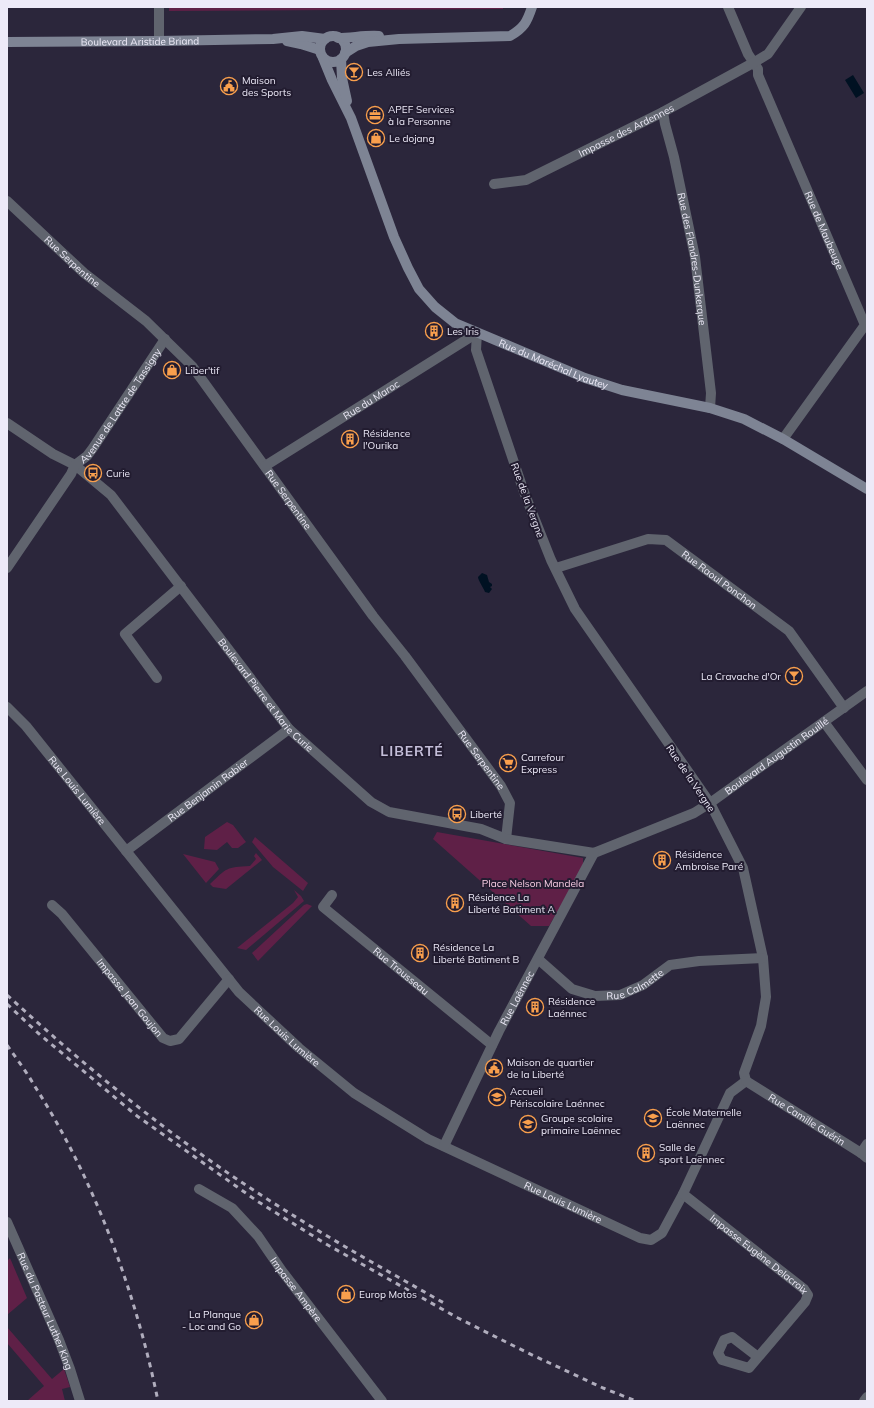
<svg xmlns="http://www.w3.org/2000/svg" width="874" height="1408" font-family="Mulish,sans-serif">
<rect width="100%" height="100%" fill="#2b263b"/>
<path fill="#5f2047" d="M169 7H503V9L169 11Z
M227 822 233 825 246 842 238 848H232L227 842 217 850 204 849 205 837Z
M437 832 583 858V867L549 926H531L433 839Z
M255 837 308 883 303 891 273 867 252 842Z
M256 853 262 860 226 889 213 887 210 884C227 868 226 867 250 866L256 859 254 856Z
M183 854 215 862 219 869 206 883Z
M294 890 301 896 304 901 246 950 237 948 293 903 298 897Z
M307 904 312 906 258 961 252 953 304 905Z
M10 1258 27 1298 7 1315V1261Z
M7 1327 52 1379 64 1369 70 1387 62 1389 65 1401H27L44 1386 7 1343Z"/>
<path fill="#012" d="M853 75 864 93 856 98 845 80Z
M482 573 487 575 489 582 492 584V586L490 587 492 589 489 593 485 592C484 589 478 580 478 577Z"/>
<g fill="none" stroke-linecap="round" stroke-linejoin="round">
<g stroke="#60646e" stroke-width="10">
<path d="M159 7V41"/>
<path id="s1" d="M728 7 748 54 758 69V75L865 325 783 439"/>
<path id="s2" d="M663 112 665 124 674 157 695 257 711 393 710 408"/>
<path id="s3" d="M494 184 526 180 663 112 753 63 768 54 801 7"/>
<path id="s4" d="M7 201 84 273 146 321 192 366 373 616 405 656 501 786 510 803 506 839"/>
<path id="s5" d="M7 423 53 454 75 465 111 495 289 729 371 802 389 812 481 829 506 839 594 853 694 813 710 803 867 691"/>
<path id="s6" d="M265 466 477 333"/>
<path id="s7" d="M7 568 71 474 75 465 87 456 93 448 165 339"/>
<path id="s8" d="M556 568 648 539 666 540 789 631 844 708"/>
<path d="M157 678 125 634 181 586"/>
<path id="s9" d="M7 707 26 726 239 992 299 1048 354 1093 428 1139 640 1238 651 1240 662 1233 683 1194 730 1093 746 1081 744 1073 761 1026 766 997 763 958 743 868 710 803 575 609 551 560 524 492 476 350 477 333"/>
<path d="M824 722 867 780"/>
<path id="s10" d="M126 851 289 729"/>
<path id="s11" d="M332 895 323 907 492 1045"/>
<path id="s12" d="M52 905 62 914 163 1038 170 1041 179 1039 229 979"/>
<path id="s13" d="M538 959 572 989 595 996 620 995 643 985 670 965 699 961 763 958"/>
<path id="s14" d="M746 1081 861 1153 867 1158"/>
<path id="s15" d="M444 1146 499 1031 594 853"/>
<path d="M861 1153 867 1144"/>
<path id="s16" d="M199 1189 232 1208 258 1236 282 1271 382 1401"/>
<path id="s17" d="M683 1194 804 1289 808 1295 805 1302 749 1368 722 1360 718 1353 724 1340 732 1337 758 1357"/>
<path id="s18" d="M7 1222 59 1340 70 1369 80 1401"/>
<path d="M864 1401 867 1397"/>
</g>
<g stroke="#7e8494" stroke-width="10">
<circle cx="333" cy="49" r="13"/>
<path d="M338 38C352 38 365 35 379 36"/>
<path d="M287 41 301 44 320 50"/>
<path id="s19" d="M7 42 159 41 273 39 302 36 325 39"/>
<path d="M345 53 356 46 368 42 399 39 510 36C524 28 527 22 532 7"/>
<path id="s20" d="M323 58 332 80 351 118 394 237 408 268 419 289 435 307 455 323 585 378 622 390 710 408 744 419 783 439 867 489"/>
<path d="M341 59 342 78 347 101"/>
</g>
<path stroke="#b0adbd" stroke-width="3" stroke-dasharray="5 5" stroke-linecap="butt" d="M7 995C87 1068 171 1137 261 1195 321 1234 382 1268 444 1303
M7 1004 38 1033 137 1116 257 1201 326 1244 458 1318 528 1353 603 1388 636 1401
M7 1045C16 1058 26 1071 34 1085 94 1178 136 1293 158 1401"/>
</g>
<defs>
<g id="bar-ring" transform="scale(0.9)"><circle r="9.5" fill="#221c30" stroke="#f99f4d" stroke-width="1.5"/><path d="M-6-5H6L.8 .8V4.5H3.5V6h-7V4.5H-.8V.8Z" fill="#f99f4d"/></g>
<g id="civic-ring" transform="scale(0.9)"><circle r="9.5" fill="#221c30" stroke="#f99f4d" stroke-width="1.5"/><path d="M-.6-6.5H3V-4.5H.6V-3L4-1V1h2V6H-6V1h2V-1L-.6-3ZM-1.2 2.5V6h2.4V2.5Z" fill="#f99f4d"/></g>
<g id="office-ring" transform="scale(0.9)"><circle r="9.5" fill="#221c30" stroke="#f99f4d" stroke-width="1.5"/><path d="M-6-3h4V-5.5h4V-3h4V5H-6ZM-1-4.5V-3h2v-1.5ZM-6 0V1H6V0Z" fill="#f99f4d"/></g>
<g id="shop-ring" transform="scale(0.9)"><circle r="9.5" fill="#221c30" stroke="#f99f4d" stroke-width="1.5"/><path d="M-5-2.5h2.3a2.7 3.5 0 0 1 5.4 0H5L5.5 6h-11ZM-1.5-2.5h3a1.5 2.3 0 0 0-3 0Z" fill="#f99f4d"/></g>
<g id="building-ring" transform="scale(0.9)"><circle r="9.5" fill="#221c30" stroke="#f99f4d" stroke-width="1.5"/><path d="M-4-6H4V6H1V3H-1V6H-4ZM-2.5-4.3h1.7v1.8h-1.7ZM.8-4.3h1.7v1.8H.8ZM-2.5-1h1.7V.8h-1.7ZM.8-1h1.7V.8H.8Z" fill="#f99f4d"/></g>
<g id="bus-ring" transform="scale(0.9)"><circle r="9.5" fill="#221c30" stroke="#f99f4d" stroke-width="1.5"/><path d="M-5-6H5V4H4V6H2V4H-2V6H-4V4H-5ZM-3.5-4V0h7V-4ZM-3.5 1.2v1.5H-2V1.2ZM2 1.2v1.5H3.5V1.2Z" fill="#f99f4d"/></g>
<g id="supermarket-ring" transform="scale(0.9)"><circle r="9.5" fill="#221c30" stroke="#f99f4d" stroke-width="1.5"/><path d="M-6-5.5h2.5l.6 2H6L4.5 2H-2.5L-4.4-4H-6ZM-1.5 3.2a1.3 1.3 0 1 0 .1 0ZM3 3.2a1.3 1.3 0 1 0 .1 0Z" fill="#f99f4d"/></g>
<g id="school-ring" transform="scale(0.9)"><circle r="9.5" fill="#221c30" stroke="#f99f4d" stroke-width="1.5"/><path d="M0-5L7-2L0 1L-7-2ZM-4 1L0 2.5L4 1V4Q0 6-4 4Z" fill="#f99f4d"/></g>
</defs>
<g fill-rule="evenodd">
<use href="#bar-ring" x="354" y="72"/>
<use href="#civic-ring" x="229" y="86"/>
<use href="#office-ring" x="375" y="115"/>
<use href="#shop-ring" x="376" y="138"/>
<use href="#building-ring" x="434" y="331"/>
<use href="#shop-ring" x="172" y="370"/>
<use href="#building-ring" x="350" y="439"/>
<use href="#bus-ring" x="93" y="473"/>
<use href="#bar-ring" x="794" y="676"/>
<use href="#supermarket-ring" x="508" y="763"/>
<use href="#bus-ring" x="457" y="814"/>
<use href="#building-ring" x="662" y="860"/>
<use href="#building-ring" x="455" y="903"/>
<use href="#building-ring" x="420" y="953"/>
<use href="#building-ring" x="535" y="1007"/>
<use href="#civic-ring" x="494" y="1068"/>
<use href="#school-ring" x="497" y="1097"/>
<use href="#school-ring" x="653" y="1118"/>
<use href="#school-ring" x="528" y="1124"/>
<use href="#building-ring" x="646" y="1153"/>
<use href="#shop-ring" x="346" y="1294"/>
<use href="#shop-ring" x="254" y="1320"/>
</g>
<g text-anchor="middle" stroke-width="4" stroke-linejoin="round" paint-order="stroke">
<g font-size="10" fill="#edeaf8" stroke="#221c30">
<text dy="4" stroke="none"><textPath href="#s19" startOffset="133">Boulevard Aristide Briand</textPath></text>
<text dy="4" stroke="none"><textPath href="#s3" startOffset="144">Impasse des Ardennes</textPath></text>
<text dy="4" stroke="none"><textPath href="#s1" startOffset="244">Rue de Maubeuge</textPath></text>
<text dy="4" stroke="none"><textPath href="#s2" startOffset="150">Rue des Flandres-Dunkerque</textPath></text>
<text dy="4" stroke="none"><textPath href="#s4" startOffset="89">Rue Serpentine</textPath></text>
<text dy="4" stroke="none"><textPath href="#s20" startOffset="407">Rue du Maréchal Lyautey</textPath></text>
<text dy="4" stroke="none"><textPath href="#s6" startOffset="125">Rue du Maroc</textPath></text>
<text dy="4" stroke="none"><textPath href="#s7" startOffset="199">Avenue de Lattre de Tassigny</textPath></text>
<text dy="4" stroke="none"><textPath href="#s4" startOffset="413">Rue Serpentine</textPath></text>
<text transform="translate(528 500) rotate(70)" y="4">Rue de la Vergne</text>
<text dy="4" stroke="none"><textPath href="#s8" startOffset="181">Rue Raoul Ponchon</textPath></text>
<text dy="4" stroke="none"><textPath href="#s5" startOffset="380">Boulevard Pierre et Marie Curie</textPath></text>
<text dy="4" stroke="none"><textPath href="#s5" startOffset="969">Boulevard Augustin Rouillé</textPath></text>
<text dy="4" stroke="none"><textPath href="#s4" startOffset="737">Rue Serpentine</textPath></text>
<text transform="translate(691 778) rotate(56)" y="4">Rue de la Vergne</text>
<text dy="4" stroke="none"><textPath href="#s9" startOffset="109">Rue Louis Lumière</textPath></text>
<text dy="4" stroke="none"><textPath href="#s10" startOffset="102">Rue Benjamin Rabier</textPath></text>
<text dy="4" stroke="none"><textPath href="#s11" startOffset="116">Rue Trousseau</textPath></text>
<text dy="4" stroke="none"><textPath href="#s13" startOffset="112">Rue Calmette</textPath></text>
<text dy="4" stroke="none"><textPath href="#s12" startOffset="121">Impasse Jean Goujon</textPath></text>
<text dy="4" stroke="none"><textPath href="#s15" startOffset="165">Rue Laënnec</textPath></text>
<text dy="4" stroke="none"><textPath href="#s9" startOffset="433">Rue Louis Lumière</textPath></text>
<text dy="4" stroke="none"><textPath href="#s14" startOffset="72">Rue Camille Guérin</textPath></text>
<text dy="4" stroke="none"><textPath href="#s9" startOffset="757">Rue Louis Lumière</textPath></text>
<text dy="4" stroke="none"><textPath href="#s17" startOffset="97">Impasse Eugène Delacroix</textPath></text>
<text dy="4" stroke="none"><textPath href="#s16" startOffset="142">Impasse Ampère</textPath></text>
<text dy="4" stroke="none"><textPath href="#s18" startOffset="97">Rue du Pasteur Luther King</textPath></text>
</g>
<g font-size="10" fill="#edeaf8" stroke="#221c30" text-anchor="start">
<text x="367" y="76">Les Alliés</text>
<text x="242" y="84">Maison<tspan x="242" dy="12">des Sports</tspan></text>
<text x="388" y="113">APEF Services<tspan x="388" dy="12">à la Personne</tspan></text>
<text x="389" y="142">Le dojang</text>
<text x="447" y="335">Les Iris</text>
<text x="185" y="374">Liber'tif</text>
<text x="363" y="437">Résidence<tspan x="363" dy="12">l'Ourika</tspan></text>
<text x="106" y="477">Curie</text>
<text x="781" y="680" text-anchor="end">La Cravache d'Or</text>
<text x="521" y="761">Carrefour<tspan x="521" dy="12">Express</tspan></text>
<text x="470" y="818">Liberté</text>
<text x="675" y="858">Résidence<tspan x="675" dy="12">Ambroise Paré</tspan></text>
<text x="468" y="901">Résidence La<tspan x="468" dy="12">Liberté Batiment A</tspan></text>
<text x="433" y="951">Résidence La<tspan x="433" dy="12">Liberté Batiment B</tspan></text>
<text x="548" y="1005">Résidence<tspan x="548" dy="12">Laénnec</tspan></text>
<text x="507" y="1066">Maison de quartier<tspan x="507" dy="12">de la Liberté</tspan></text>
<text x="510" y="1095">Accueil<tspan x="510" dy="12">Périscolaire Laénnec</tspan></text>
<text x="666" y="1116">École Maternelle<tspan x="666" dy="12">Laënnec</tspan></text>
<text x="541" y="1122">Groupe scolaire<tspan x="541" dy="12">primaire Laënnec</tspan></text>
<text x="659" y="1151">Salle de<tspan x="659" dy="12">sport Laënnec</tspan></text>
<text x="359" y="1298">Europ Motos</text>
<text x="241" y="1318" text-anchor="end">La Planque<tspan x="241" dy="12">- Loc and Go</tspan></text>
</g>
<g font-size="10" fill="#facee5" stroke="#221c30">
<text x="533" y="887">Place Nelson Mandela</text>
</g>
<g font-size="14" font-weight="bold" letter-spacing="1" fill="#c4bed9" stroke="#221c30">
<text x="412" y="756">LIBERTÉ</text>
</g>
</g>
<rect width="874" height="1408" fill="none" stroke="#edeaf8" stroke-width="16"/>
</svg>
